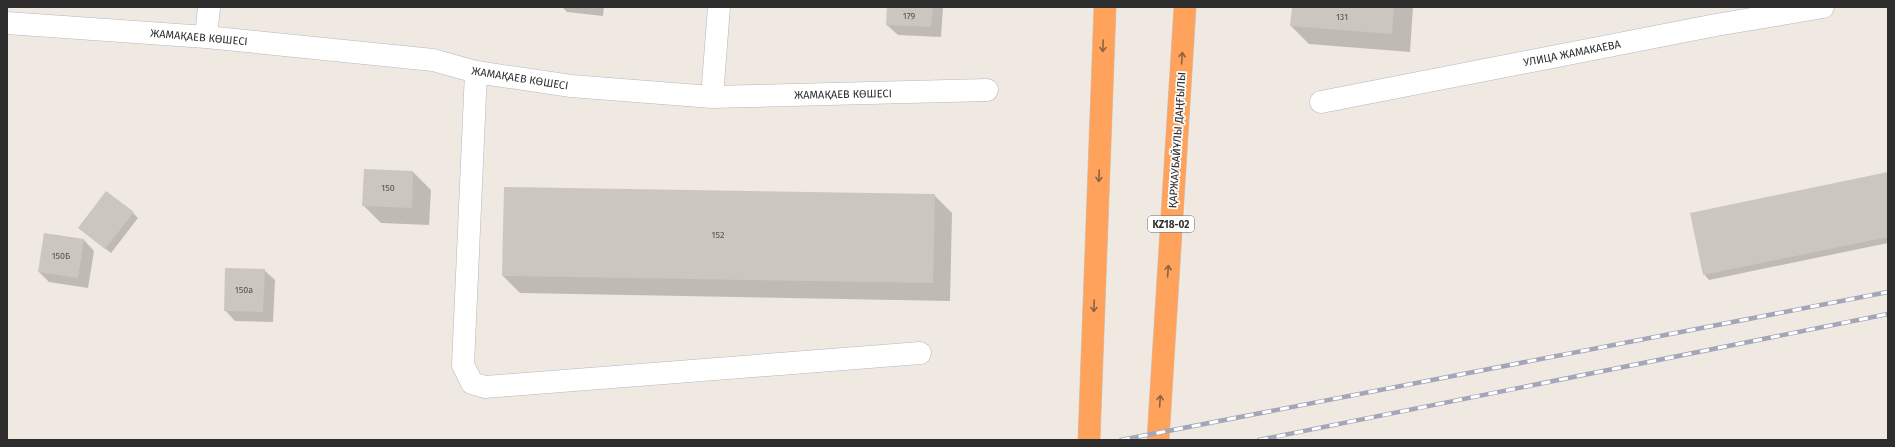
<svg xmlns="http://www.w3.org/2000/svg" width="1895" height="447" font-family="'Fira Sans',sans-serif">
<rect width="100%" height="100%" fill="#efe9e1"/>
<path fill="#0003" d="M562 7H604L603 16 567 12Z
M888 7H943L941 37 898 35 887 25Z
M1293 7H1413L1410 52 1309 44 1291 26Z
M413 172 431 190 429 225 381 223 363 205Z
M1888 174V243L1709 280 1704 274Z
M934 195 952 213 950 301 520 293 503 276Z
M133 213 138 218 111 253 79 228Z
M84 240 94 251 88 288 49 282 39 272Z
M264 270 275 280 273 322 235 321 225 310Z"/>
<path fill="#cbc7bf" d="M887 7H933L931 27 886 25Z
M1292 7H1394L1392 34 1290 26Z
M364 169 413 171 412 208 362 206Z
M1888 172V237L1703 275 1690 213Z
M504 187 935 194 933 283 502 276Z
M106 191 134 212 105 249 78 228Z
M44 233 84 239 78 278 38 272Z
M225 268 265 269 263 312 224 311Z"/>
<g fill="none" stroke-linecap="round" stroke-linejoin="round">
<g stroke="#b4b7c1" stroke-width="23">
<path id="minor" d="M7 23 206 37 433 60 476 72 571 86 712 97 987 90
M206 37 209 7
M476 72 463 365 472 383 485 387 920 353
M712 97 719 7
M1321 102 1716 25 1823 7"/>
</g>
<g stroke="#c9c9c9" stroke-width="23">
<path id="highway" d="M1089 440 1105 7
M1158 440 1185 7"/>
</g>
<use href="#minor" stroke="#fff" stroke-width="22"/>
<use href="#highway" stroke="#ffa35c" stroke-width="22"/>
<g stroke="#a3a6b8" stroke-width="4.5">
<path id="rail" d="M1121 440 1888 292
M1259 440 1888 314"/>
</g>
<use href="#rail" stroke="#fff" stroke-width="3" stroke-dasharray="9" stroke-linecap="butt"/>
</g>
<defs><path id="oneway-shaft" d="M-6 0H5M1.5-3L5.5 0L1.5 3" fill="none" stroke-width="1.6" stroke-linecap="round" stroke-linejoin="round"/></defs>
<g stroke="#8c6343">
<use href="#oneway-shaft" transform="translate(1103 46) rotate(92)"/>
<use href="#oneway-shaft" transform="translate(1182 58) rotate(-86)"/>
<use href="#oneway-shaft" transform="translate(1099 176) rotate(92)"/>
<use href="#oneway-shaft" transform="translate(1168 271) rotate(-86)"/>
<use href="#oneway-shaft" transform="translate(1094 306) rotate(92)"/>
<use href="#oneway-shaft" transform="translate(1160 401) rotate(-86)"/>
</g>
<g text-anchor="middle" stroke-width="3.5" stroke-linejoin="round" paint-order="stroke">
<g font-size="9" fill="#555452">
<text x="909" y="19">179</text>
<text x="1342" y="20">131</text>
<text x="388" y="191">150</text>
<text x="718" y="238">152</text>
<text x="61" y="259">150Б</text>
<text x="244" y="293">150а</text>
</g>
<rect fill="#fff" stroke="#6d6d6d" stroke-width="1" x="1148" y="216" width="46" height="16" rx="3"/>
<g font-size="10" font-weight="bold" fill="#2e2e2e">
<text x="1171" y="228">KZ18-02</text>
</g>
<g font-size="11" fill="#2e2e2e" stroke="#fff">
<text transform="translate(199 37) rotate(5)" y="4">ЖАМАҚАЕВ КӨШЕСІ</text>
<text transform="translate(1572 53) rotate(-11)" y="4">УЛИЦА ЖАМАКАЕВА</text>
<text transform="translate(520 78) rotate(9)" y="4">ЖАМАҚАЕВ КӨШЕСІ</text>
<text transform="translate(843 94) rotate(-1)" y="4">ЖАМАҚАЕВ КӨШЕСІ</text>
<text transform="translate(1177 140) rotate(-86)" y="4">ҚАРЖАУБАЙҰЛЫ ДАҢҒЫЛЫ</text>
</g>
</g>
<rect width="1895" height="447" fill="none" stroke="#2e2e2e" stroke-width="16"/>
</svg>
